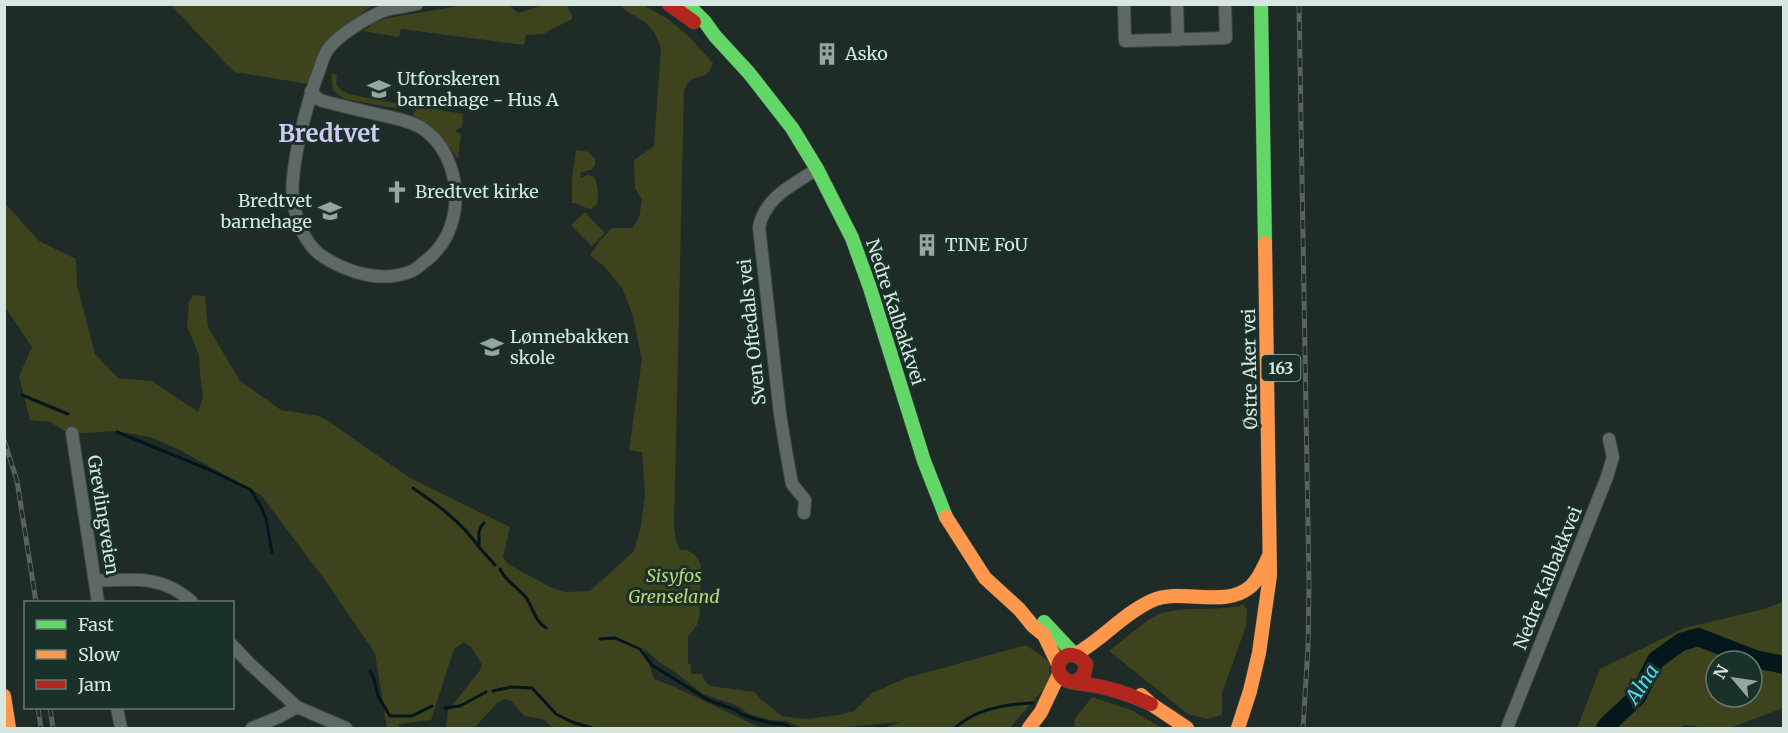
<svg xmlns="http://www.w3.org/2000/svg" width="1788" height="733" font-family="Merriweather,serif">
<rect width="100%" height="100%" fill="#1f2b27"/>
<path fill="#3c431d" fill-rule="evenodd" d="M471 4 510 5 511 7 518 13 543 5H570L568 8 572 16V19L543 34 526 35 524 45 401 29 399 37 363 31 375 22 387 18Z
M171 5H381L372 6 339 29 324 47 309 84 234 72Z
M621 5H643L668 19 688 36 713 63C707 81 700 73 690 81 687 83 686 87 684 90L674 527 676 541 680 550H687L695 555 701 565 700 613 697 625 688 637V664H691V674H702L705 681 710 686 755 692 759 698 782 716 806 719 839 715 854 711 872 693 906 678 1026 645 1050 662 1049 683 1010 728H884L902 722 833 728H803L786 721 770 720 747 713 738 706 703 694 676 673 659 662 644 648 654 679 675 687 761 728H553L543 719 524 716 511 701 505 699 498 702 474 728H446L448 711 480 670 482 664 471 647 464 642 454 649 431 720 399 724 398 728H387L375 653 325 580 261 495 178 449 150 437 114 431 70 434 50 422 30 420 19 376 32 347 5 307 4 202 39 241 76 259 77 285 95 354 118 378 152 381 198 412 203 396 200 374 199 355 187 326 189 302 193 295 205 296 208 327 240 381 281 410 319 416 328 421 410 478 510 527 503 557 508 564 550 587 566 592 590 591 634 551 641 526 645 494 642 452 629 450 642 359 632 313 622 288 605 267 590 255 599 242 612 228H632L639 218 642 200 635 188 634 160 654 146 661 47 654 32 646 23 625 10Z
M332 73 337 75 336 84 341 90 348 94 399 104V109L345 99C332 92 331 87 332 73Z
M418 106 463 114 462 127 456 130V132L461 134 458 159C445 140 432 127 412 116Z
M576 150 589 152 595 159V165L592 170 581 172 580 178 588 175 594 177C599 188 598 193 597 204L591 209C583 208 580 203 572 203V178Z
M585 212 605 233 592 246 571 225Z
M1783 602V708L1730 728H1710L1684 725 1680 728H1577L1600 669 1684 628 1764 609ZM1716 661H1752V697H1716Z
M1243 605 1247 609 1246 626 1222 693V715L1207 719 1188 714 1109 651C1120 643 1148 618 1159 614 1186 605 1216 612 1243 605Z
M1092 697 1131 710 1162 728H1075L1074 720Z"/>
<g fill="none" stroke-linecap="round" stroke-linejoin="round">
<path stroke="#03161c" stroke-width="3" d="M22 395 68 414
M117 432 210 470 251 490 261 507 266 519 272 553
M413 488C438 505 461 522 479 547
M484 523C476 531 480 537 479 547L495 565
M500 569C506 582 519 588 527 599 533 609 536 622 546 628
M600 639 615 638 640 649 652 665 708 700 736 710 741 714 755 719 770 723 784 724 792 728
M370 671 374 679 378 696 390 716H412L432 706
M493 691 511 687 532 688 556 714 572 722 592 728
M445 708 460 706 486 692
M876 728H886
M955 728C974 710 1006 704 1032 703"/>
<path stroke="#03161c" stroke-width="18" d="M1605 728 1607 725 1637 697 1656 660 1681 642 1698 637 1755 659 1784 665"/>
<g stroke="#3e4946" stroke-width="14">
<path id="street" d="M1124 4 1125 41 1226 38 1225 4
M1177 4 1178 40
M311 91 318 99 323 101C341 106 359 110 376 114 391 117 407 120 420 127 435 136 444 149 450 165 462 199 455 237 427 260 422 263 417 269 412 271 384 283 351 274 325 258 305 246 297 223 293 201 289 168 308 99 320 68 322 62 324 55 327 51 336 36 373 13 390 9 399 7 408 6 417 4
M72 433 98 602
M804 513 805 500 792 484 786 451 780 414 759 227C765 197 793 185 817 169
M95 581C132 579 163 575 192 602
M232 645 250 664 297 707 346 728
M117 708 121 728
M252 728 279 717 297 707
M1507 728 1607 477 1613 457 1609 439"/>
</g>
<g stroke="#3e4946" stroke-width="15">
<path id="fast" d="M687 4 705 22 715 36 749 73 792 128 817 169 852 238 870 288 924 461 946 517
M1261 4 1265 243
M1044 622 1074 654"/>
</g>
<g stroke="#3e4946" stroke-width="15">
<path id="slow" d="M946 517 985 578 1019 609 1033 626 1044 635 1058 664
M1076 654C1103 639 1123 614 1151 601 1182 587 1224 609 1250 587 1259 580 1264 566 1269 556
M1141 695 1151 704 1187 728
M4 696 9 728
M1029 728 1041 712 1059 674
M1238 728 1250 691 1259 653 1270 575 1265 243"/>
</g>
<g stroke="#3e4946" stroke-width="15">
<path id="jam" d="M669 4 694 22
M1076 682 1084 675 1086 664C1069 642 1049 665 1063 678 1069 683 1077 683 1085 684 1109 687 1129 694 1151 704"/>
</g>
<use href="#street" stroke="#5e6864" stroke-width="12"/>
<use href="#fast" stroke="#63d668" stroke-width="14"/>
<use href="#slow" stroke="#ff974d" stroke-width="14"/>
<use href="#jam" stroke="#b3261e" stroke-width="14"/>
<g stroke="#59625e" stroke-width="5">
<path id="rail" d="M1299 4 1309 584 1308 647 1303 728
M4 440 17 481 36 602
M38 708 41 728
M50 708 53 728"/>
</g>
<use href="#rail" stroke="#193128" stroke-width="3" stroke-dasharray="9" stroke-linecap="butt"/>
</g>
<defs>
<g id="building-bare" transform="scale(1.8)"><path d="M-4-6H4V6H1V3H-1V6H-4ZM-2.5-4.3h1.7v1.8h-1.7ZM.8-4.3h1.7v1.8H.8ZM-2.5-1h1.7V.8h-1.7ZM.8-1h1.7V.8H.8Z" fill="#97a59f" stroke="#193128" stroke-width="2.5" paint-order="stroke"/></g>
<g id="school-bare" transform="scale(1.8)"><path d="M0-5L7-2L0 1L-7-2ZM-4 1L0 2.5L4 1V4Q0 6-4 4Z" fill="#97a59f" stroke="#193128" stroke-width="2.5" paint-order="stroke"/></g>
<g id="church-bare" transform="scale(1.8)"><path d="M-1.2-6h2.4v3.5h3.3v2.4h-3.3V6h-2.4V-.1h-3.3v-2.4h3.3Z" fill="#97a59f" stroke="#193128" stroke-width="2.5" paint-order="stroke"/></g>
</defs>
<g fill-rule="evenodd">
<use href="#building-bare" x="827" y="54"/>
<use href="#school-bare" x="379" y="89"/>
<use href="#church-bare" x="397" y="192"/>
<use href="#school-bare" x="330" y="211"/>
<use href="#building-bare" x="927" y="245"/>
<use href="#school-bare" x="492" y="347"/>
</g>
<g text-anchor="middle" stroke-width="6" stroke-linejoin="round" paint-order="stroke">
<rect fill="#193128" stroke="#9fb0a9" stroke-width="1.5" x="1261.5" y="355" width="39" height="26" rx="4.5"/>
<g font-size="16" font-weight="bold" fill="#d8e6e0">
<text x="1281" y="374">163</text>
</g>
<g font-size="18" fill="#d8e6e0" stroke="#193128" text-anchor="start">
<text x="845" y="60">Asko</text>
<text x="397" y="85">Utforskeren<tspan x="397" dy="21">barnehage - Hus A</tspan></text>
<text x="415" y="198">Bredtvet kirke</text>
<text x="312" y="207" text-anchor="end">Bredtvet<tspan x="312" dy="21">barnehage</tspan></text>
<text x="945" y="251">TINE FoU</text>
<text x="510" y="343">Lønnebakken<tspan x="510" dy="21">skole</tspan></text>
</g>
<g font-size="18" fill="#d8e6e0" stroke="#193128">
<text transform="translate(895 312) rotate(72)" y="6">Nedre Kalbakkvei</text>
<text transform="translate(752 332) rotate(-96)" y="6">Sven Oftedals vei</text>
<text transform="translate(1250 369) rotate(-91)" y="6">Østre Aker vei</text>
<text transform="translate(103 515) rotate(81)" y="6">Grevlingveien</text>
<text transform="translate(1548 578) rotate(-68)" y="6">Nedre Kalbakkvei</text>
</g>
<g font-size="18" font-style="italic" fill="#c2d375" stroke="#193128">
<text x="674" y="582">Sisyfos<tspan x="674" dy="21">Grenseland</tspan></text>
</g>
<g font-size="20" font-style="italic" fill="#54d6f7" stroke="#193128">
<text transform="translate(1642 684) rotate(-56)" y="7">Alna</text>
</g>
<g font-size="24" font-weight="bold" fill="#d0c9f4" stroke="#193128">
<text x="329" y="142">Bredtvet</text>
</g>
</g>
<rect width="1788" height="733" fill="none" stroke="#d8e6e0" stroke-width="12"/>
<rect x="24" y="601" width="210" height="108" fill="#193128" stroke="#657972" stroke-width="1.5"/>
<rect x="36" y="620" width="30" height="9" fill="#63d668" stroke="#657972" stroke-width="1.5"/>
<text x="78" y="631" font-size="18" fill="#d8e6e0">Fast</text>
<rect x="36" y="650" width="30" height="9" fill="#ff974d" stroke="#657972" stroke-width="1.5"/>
<text x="78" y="661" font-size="18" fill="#d8e6e0">Slow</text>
<rect x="36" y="680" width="30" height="9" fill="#b3261e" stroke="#657972" stroke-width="1.5"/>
<text x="78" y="691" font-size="18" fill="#d8e6e0">Jam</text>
<g transform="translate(1734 679) rotate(299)"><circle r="28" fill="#193128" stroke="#657972" stroke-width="1.5"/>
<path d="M0-4.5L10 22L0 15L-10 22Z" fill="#97a59f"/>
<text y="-9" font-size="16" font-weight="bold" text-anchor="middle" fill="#d8e6e0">N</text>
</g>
</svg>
